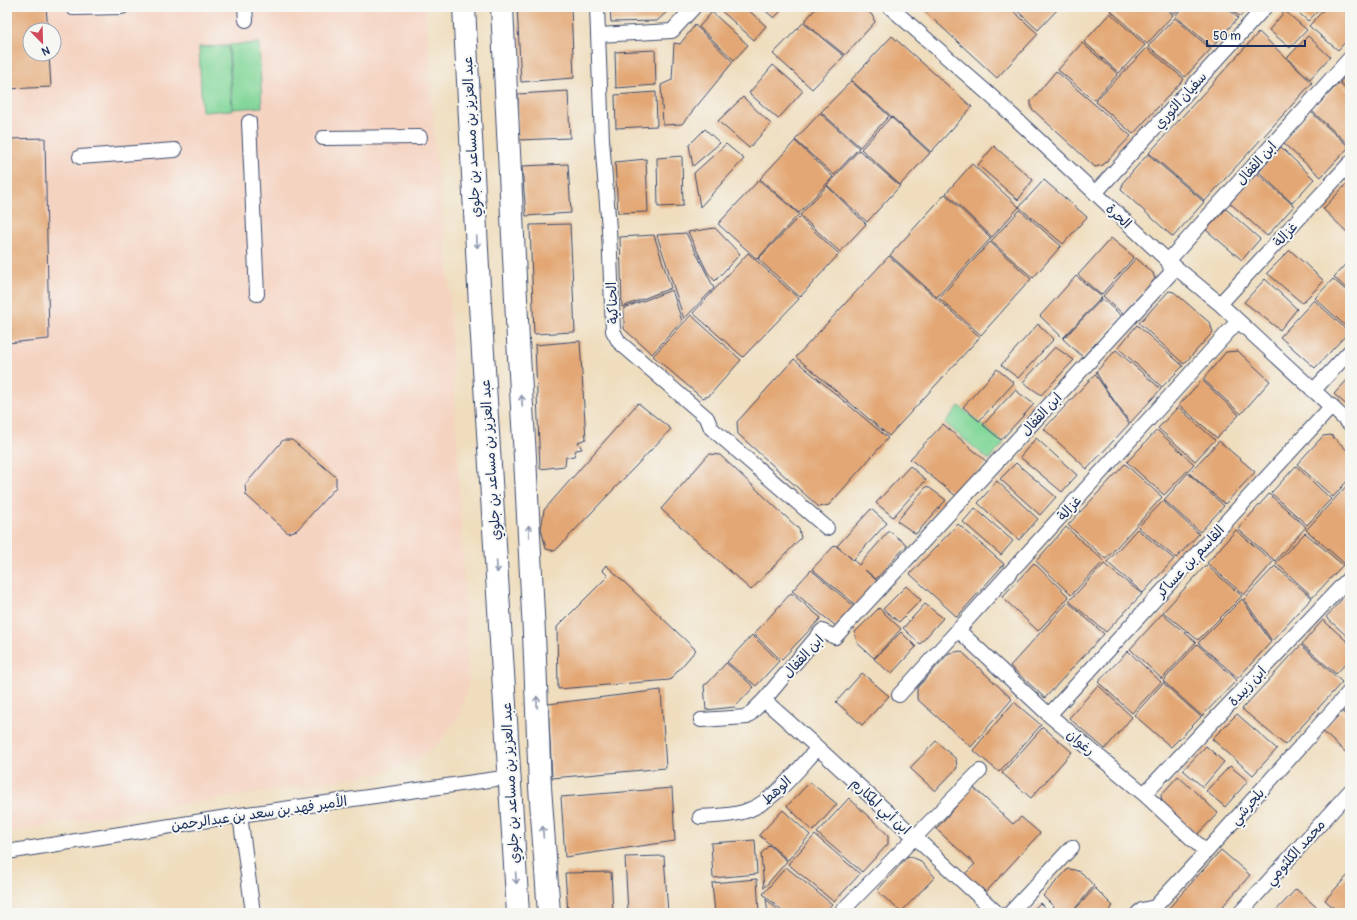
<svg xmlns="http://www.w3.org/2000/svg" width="1357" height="920" font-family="Pangolin,'Playpen Sans Arabic',sans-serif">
<rect width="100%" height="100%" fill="#f6f6f2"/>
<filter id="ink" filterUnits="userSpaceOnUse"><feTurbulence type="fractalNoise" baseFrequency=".025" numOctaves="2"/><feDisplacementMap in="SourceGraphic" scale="8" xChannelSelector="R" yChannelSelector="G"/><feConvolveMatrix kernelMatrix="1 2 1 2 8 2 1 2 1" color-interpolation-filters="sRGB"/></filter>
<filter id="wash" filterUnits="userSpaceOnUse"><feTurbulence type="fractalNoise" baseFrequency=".012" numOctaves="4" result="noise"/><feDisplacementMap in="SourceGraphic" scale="16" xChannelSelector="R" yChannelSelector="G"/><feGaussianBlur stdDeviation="0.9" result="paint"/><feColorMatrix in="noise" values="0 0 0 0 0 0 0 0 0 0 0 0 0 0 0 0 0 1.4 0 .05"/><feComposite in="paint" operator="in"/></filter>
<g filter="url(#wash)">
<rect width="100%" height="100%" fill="#efddbd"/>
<path fill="#f5d3c1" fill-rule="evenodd" d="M7 7H426L434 137 448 267 469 682 458 718 440 742 414 761 377 774 7 832ZM30 30H54V54H30Z"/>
<path fill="#83d79a" stroke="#4f837c" d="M259 43 262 107 233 109 229 45Z
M228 46 232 110 202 112 199 47Z
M959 406 1004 443 989 460 945 423Z"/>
<g id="blocks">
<path fill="#e3a774" d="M7 7H46L48 30H30V54H49L51 87 7 89Z
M517 7H571L574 78 521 82Z
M610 7H672L657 21 611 22Z
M717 7H745L766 26 754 40Z
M761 7H785L774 18Z
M817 7H863L872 15 875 22 845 55 804 22Z
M920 7H1009L1038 34 997 78Z
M1013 7H1060L1038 30Z
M1116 7H1164L1173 15 1147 44 1111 11Z
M1167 7H1180L1174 14Z
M1183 7H1226L1238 18 1212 47 1175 16Z
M1228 7H1248L1240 17Z
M1292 7H1322L1308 21Z
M1326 7H1340L1350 16V37L1338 50 1309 26Z
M1285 11 1307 30 1290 48 1269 30Z
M712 12 748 45 734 60 699 27Z
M1110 13 1145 45 1119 73 1084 42Z
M1175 18 1211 49 1185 77 1148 46Z
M803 23 844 56 812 89 773 54Z
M695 25 733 62 682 124 663 125 661 85 672 80 674 43 680 44Z
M1259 32 1312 83 1205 201 1149 153Z
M892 36 972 107 931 152 851 80Z
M1308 36 1330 57 1310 79 1287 58Z
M1082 43 1118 74 1094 100 1058 70Z
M1147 48 1184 79 1133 134 1095 101Z
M655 50 656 85 616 88 615 52Z
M773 65 803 91 778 119 749 93Z
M1056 71 1131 136 1103 165 1095 167 1031 108V101Z
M1350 71V91L1340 82Z
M851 81 889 116 860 147 821 112Z
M1339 83 1350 93V146L1312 111Z
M568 91 570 138 518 140V94Z
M656 92 657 126 616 128 615 95Z
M743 97 771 124 749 148 718 121Z
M1311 112 1349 147 1321 177 1283 143Z
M820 113 859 148 834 175 795 140Z
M891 117 930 153 900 185 861 149Z
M705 129 720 143 693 166 689 145Z
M45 138 49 339 7 343V139Z
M795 141 833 177 799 213 760 179Z
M726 144 744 159 700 207 694 173Z
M994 146 1033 180 1018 200 978 165Z
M1281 147 1314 179 1292 203 1259 172Z
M859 150 900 186 867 222 827 185Z
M1148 154 1204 202 1173 237 1121 190 1124 181Z
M682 156 683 206 658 207 657 158Z
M646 159 648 212 618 213 615 162Z
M568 164 571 213 526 216 522 166Z
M972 164 1019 207 992 237 946 193Z
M1257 173 1294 206 1267 236 1230 203Z
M759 180 799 214 757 259 718 224Z
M1044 180 1087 217 1063 244 1019 207Z
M1350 180V235L1323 209Z
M827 186 866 224 840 252 800 215Z
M945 194 991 238 937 297 890 255Z
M1226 209 1260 239 1242 260 1206 230Z
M1020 210 1061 246 1033 278 991 241Z
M799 217 839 254 800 297 758 259Z
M570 224 575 332 534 334 530 225Z
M715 228 740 254 715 281 708 273 688 232Z
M686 233 714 288 684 319 657 235Z
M654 235 671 288 622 307 620 237Z
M1111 238 1134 257 1101 295 1078 275Z
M990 242 1031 279 981 335 939 298Z
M1290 250 1324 281 1302 303 1267 273Z
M748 253 799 299 743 357 693 313Z
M889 256 980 337 889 436 796 357Z
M1136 258 1153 273 1155 279 1123 314 1103 296Z
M1350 259V292L1334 277Z
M1076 276 1102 297 1063 338 1040 316Z
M1265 279 1297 309 1280 330 1244 302Z
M1333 279 1350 294V330L1315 298Z
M672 290 682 321 652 354 624 329V308Z
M1169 291 1174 292 1210 323 1213 332 1184 364 1139 323Z
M1102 299 1122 316 1083 357 1063 339Z
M1314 300 1349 332 1315 368 1280 337Z
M691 315 741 360 709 396 702 398 653 356Z
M1038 324 1054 339 1018 378 1001 365Z
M1137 325 1183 366 1162 387 1118 348Z
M580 341 586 439 578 442 582 449 576 450 574 456 566 457 565 466 540 469 535 345Z
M1055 347 1074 360 1041 395 1023 382Z
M1116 350 1161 389 1130 423 1106 389 1096 372Z
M1238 351 1270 381 1241 414 1203 379 1226 352Z
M794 359 888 438 829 505 819 507 738 434 737 422Z
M997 369 1014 383 979 421 963 407Z
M1095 374 1129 424 1087 469 1044 429Z
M1350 377V408L1334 394Z
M1202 380 1239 415 1217 438 1179 405Z
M1015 390 1034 404 1001 440 983 425Z
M638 403 671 429 555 551 546 549 541 529 544 510Z
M1178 407 1215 440 1195 461 1158 428Z
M943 424 987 462 956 496 910 459Z
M1157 430 1194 464 1164 495 1127 462Z
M1331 435 1350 453V478L1333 497 1297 464 1323 436Z
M1036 438 1077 475 1062 492 1020 457Z
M283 440H292L336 477V487L297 530 288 533 246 495 245 485Z
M1219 441 1255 472 1225 504 1189 473Z
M709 454 720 455 799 529 801 538 751 590 661 509Z
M1016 463 1056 497 1040 515 1000 479Z
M1125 464 1162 497 1106 559 1068 525Z
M910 466 926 480 893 517 876 503Z
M1296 466 1331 499 1307 525 1271 493Z
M1188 473 1224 506 1200 532 1164 500Z
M997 481 1038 519 1019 540 978 503Z
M1350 482V557L1344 563 1306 530Z
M927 486 946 500 916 534 897 521Z
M1269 494 1306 527 1275 561 1238 529Z
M1163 501 1199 534 1176 558 1138 527Z
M975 508 1013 541 1001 555 963 522Z
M871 509 887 523 853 560 837 546Z
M958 524 1004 564 957 617 910 574Z
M1066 527 1104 561 1071 595 1036 561Z
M1137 529 1174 559 1143 593 1107 562Z
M1236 530 1273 562 1244 595 1207 563Z
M889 531 907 545 876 579 865 570 877 581 856 605 812 569 835 545 859 565Z
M1305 533 1343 565 1313 597 1276 563Z
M1034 563 1069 597 1038 631 1002 597Z
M1104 564 1142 594 1106 632 1069 601Z
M606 565 696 650 670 680 558 689 557 627 608 576 602 570Z
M1206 565 1242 596 1198 640 1163 612Z
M1275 566 1312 598 1272 641 1244 599Z
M811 570 855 607 836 626 792 591Z
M906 586 921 600 899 622 883 609Z
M1350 590V639L1326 617Z
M791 593 821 618 781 660 754 634Z
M1242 599 1271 642 1238 678 1198 643Z
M1068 602 1104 634 1045 698 1010 666Z
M925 604 943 618 920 644 903 628Z
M879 608 901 629 874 658 857 643 855 632Z
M1162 614 1196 642 1162 679 1130 649Z
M1323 620 1350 644V659L1336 674 1302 644Z
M901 632 916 647 891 674 874 659Z
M752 635 779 661 756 686 727 662Z
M1197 644 1237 680 1202 716 1163 681Z
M1301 645 1342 682 1285 745 1242 709Z
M961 651 1012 699 971 747 917 699V688L949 653Z
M1128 651 1161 682 1132 713 1098 682Z
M726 663 754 687 735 707 706 710 704 685 708 683Z
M862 673 889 696 862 725 836 702Z
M1163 683 1201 717 1171 747 1134 715Z
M1098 685 1132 717 1105 749 1069 718Z
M661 690 666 768 552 778 548 704Z
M1350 701V717L1342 710Z
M1014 702 1041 725 999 772 973 750Z
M1341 711 1350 718V756L1322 731Z
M1237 714 1277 749 1253 775 1212 739Z
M1043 727 1072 752 1031 798 1002 773Z
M936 741 956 759 957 768 935 791 910 768Z
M1206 746 1224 762 1203 787 1183 770Z
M1230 766 1248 781 1225 807 1206 791Z
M1178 776 1218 813 1197 835 1162 804 1161 795Z
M810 782 837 804 813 831 787 806Z
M973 787 1013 824 1021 817 1040 833 986 892 965 874 975 864 936 829Z
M672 788 675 841 565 857 561 797Z
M849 798 888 835V844L862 872 817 833Z
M783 810 810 835 788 860 759 835Z
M815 835 860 874 834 902 788 864Z
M755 840 757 874 713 878 711 843Z
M769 845 787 861 764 888 761 854Z
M1221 850 1250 875 1217 913H1171L1167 910Z
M664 856 668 913H628L625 857Z
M908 856 919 860 935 877 901 912 877 891Z
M786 867 832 904 824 913H784L763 894Z
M1068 869 1075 870 1082 873 1094 886 1071 913H1060L1043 896Z
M611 872 613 913H568L565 873Z
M1350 873V913H1339L1325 900Z
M757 879 759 913H715L712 883Z
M1095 888 1113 906 1106 913H1072Z
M1296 889 1323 913H1274Z
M766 899 781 913H768Z
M1040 903 1051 913H1030Z"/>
</g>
</g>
<g filter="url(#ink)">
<use href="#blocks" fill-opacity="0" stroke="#3b496c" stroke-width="1"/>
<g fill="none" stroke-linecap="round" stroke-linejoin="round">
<g stroke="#3b496c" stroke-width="16">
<path id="street" d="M245 7 246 20
M597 7 602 140 609 229 613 331 619 342 707 418 711 428 827 528
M890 7 1000 104 1168 261 1220 304 1350 424
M73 8 122 7
M598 35 672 31 694 7
M249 122 257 294
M323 138 420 137
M80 157 175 150
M1095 193 1265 7
M1220 304 1350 163
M1313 391 1350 351
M958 630 1049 715 1144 794 1206 852
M899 695 1238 321
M764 700 818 748 997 913
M1049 715 1332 406
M701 720 747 717 764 700 822 631 835 637 1172 272 1168 261 1350 58
M1144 794 1350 577
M240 815 253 913
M700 817C715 816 732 816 746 811 775 801 798 769 818 748
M7 852 240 815 510 777
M840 913 980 771
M1010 913 1072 847
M1138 913 1142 910 1155 907 1206 852 1350 691
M1240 913 1350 791"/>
</g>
<g stroke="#3b496c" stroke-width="24">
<path id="primary" d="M464 7 480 305 518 913
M502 7 518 340 525 457 534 633 540 787 549 913"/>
</g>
<use href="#street" stroke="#fff" stroke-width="14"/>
<use href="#primary" stroke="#fff" stroke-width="22"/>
</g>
<defs><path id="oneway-shaft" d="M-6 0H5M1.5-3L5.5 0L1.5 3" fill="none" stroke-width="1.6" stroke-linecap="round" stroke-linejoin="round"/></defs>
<g stroke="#8d97ae">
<use href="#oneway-shaft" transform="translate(477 242) rotate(87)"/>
<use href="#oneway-shaft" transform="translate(522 401) rotate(-94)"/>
<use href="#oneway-shaft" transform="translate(529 531) rotate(-93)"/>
<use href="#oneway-shaft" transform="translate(497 567) rotate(86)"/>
<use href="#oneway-shaft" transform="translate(537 702) rotate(-92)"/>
<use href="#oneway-shaft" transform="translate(543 832) rotate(-94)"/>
<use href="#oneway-shaft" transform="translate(516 878) rotate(86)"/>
</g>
</g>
<g text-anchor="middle" stroke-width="4" stroke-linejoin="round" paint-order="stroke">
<g font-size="14" fill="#1b2f5e" stroke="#f6f6f2">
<text transform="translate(1180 100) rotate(-48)" y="5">سفيان الثوري</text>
<text transform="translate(471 137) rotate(-93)" y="5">عبد العزيز بن مساعد بن جلوي</text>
<text transform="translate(1256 163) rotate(-48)" y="5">ابن القفال</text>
<text transform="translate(1119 216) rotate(43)" y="5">الحرة</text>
<text transform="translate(1285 234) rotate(-47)" y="5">غزالة</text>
<text transform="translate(612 303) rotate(-93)" y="5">الحناكية</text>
<text transform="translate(1041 414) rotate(-47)" y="5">ابن القفال</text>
<text transform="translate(490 460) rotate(-94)" y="5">عبد العزيز بن مساعد بن جلوي</text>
<text transform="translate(1069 508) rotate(-48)" y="5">غزالة</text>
<text transform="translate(1190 561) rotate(-47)" y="5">القاسم بن عساكر</text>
<text transform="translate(803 656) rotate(-47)" y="5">ابن القفال</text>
<text transform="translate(1247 686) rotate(-47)" y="5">ابن زبيدة</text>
<text transform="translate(1081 742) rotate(40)" y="5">رغوان</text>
<text transform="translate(510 783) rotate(-93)" y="5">عبد العزيز بن مساعد بن جلوي</text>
<text transform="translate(776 790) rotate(-42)" y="5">الوهط</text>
<text transform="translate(881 806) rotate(43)" y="5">ابن أبي المكارم</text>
<text transform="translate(1247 806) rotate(-48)" y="5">بلجرشي</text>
<text transform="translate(259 813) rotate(-8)" y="5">الأمير فهد بن سعد بن عبدالرحمن</text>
<text transform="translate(1295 852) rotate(-48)" y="5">محمد الكلثومي</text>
</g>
</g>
<rect width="1357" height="920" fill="none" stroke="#f6f6f2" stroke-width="24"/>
<g transform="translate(42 42) rotate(157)"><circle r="19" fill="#f6f6f2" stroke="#9ea6b7"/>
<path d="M0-3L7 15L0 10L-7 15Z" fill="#d1495b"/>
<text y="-6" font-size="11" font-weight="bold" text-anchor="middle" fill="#1b2f5e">N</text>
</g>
<path d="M1207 40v6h98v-6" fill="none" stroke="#1b2f5e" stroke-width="2"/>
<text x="1213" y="40" font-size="12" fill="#1b2f5e" stroke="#f6f6f2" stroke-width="3" paint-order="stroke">50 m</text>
</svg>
